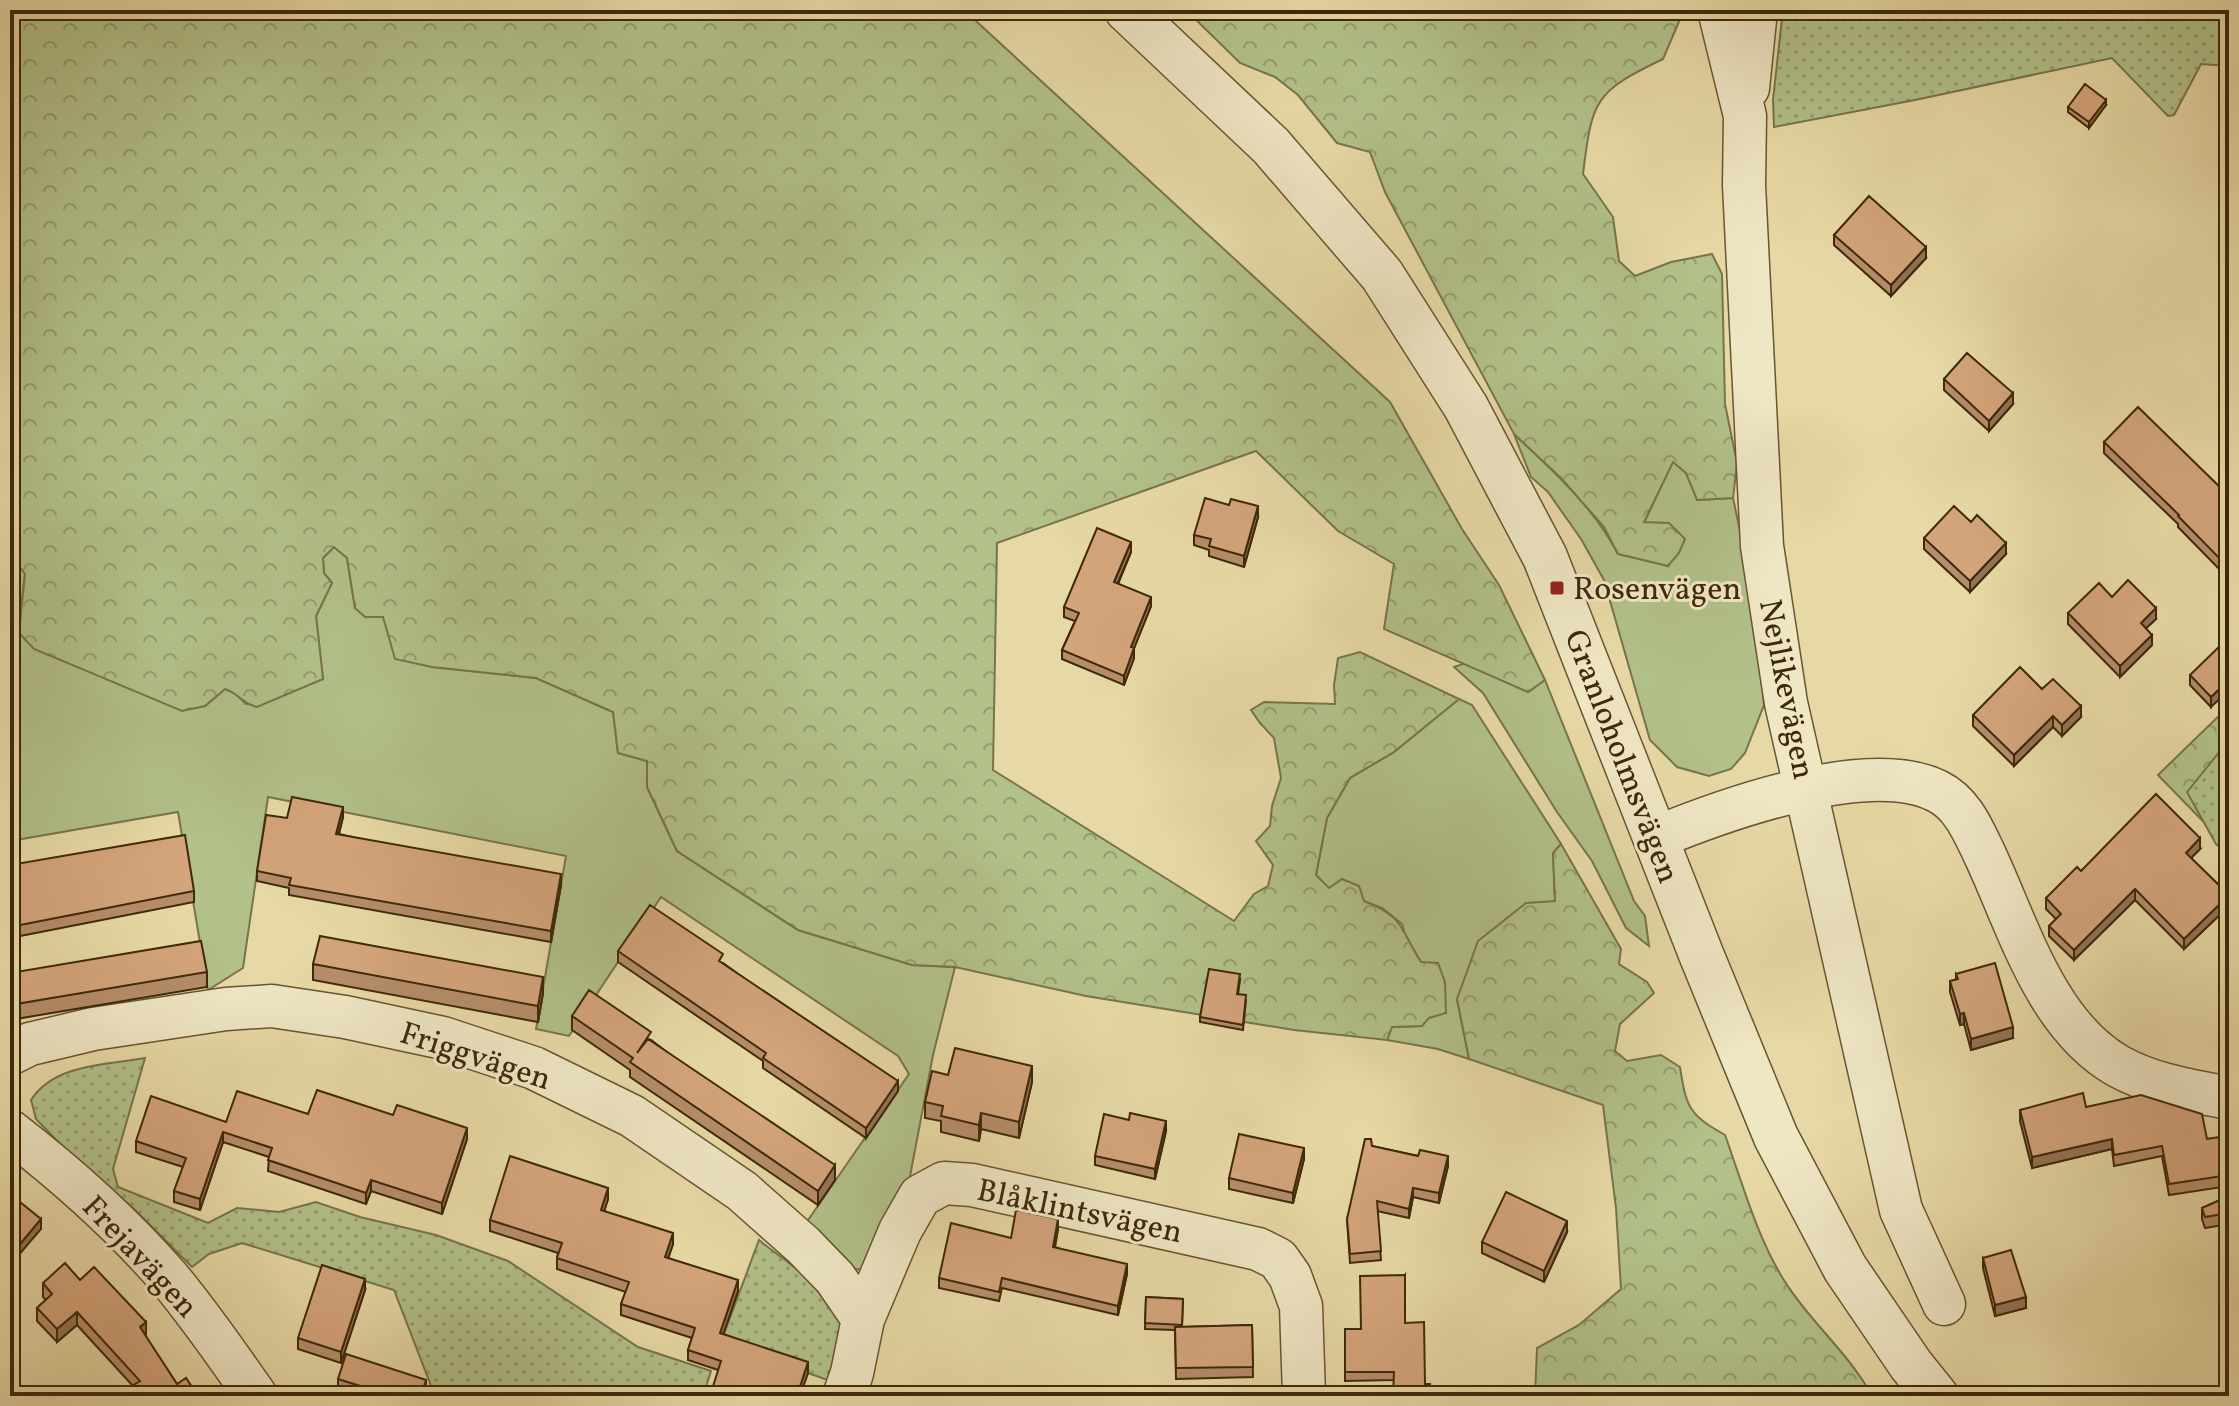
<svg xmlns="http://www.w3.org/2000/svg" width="2239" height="1406" font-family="Vollkorn,serif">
<defs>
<pattern id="forest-crowns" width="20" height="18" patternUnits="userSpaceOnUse" patternTransform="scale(2)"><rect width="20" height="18" fill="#b2c089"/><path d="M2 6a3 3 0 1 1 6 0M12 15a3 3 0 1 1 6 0" fill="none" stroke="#929c6e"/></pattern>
<pattern id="park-dots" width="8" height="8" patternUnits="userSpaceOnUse" patternTransform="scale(2)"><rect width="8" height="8" fill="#b2c089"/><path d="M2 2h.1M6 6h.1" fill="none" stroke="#929c6e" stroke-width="1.8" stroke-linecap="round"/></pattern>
</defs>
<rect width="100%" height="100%" fill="#e7d9a5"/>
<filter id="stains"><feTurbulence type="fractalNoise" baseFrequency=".0025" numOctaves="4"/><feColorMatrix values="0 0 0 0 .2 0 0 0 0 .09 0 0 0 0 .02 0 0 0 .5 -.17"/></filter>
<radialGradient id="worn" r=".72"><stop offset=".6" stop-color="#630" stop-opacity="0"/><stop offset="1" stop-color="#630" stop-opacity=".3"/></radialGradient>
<path fill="#b2c089" stroke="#78744a" stroke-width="2" d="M1514 434C1553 471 1593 506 1618 554L1668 566 1644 523 1673 461 1686 473 1698 500 1733 498 1755 602 1764 705 1745 753 1731 769 1709 776 1677 767 1650 740 1604 580 1581 539 1548 492 1531 477Z
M334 547 347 558 355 608 383 617 432 667 536 678 613 712 618 753 647 761V787L677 851 798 930 912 965 955 967 933 1055 908 1187 862 1270 850 1268 804 1226 909 1074 898 1056 661 897 569 1036 536 1029 566 856 268 797 243 968 208 990 178 812 10 841V554L25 574 20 616 205 706 225 689 235 693 246 704 323 679 316 616 332 583 324 573 323 558Z
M1466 663 1528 692 1545 680 1634 901 1645 916 1649 946 1626 928 1592 861 1557 812 1483 693 1454 667Z
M1459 699 1472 705 1561 844 1553 853 1555 901 1457 999 1469 1059 1438 1049 1387 1040 1392 1027 1422 1026 1421 962 1406 938 1402 924 1382 908 1329 889 1316 875 1327 818 1350 778 1394 752Z"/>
<path fill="url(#forest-crowns)" stroke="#78744a" stroke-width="2" d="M10 10H964L1390 402 1462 529 1499 585 1545 680 1528 692 1384 629 1394 564 1338 531 1256 451 997 543 993 770 1234 921 1254 894 1268 886 1273 865 1256 841 1270 826 1272 806 1281 778 1274 738 1260 723 1251 710 1264 702 1335 704 1334 685 1338 658 1360 652 1459 699 1394 752 1350 778 1327 818 1316 875 1329 888 1342 879 1359 886 1364 901C1404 916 1400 929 1421 962L1438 963 1445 982 1446 1013 1429 1018 1422 1026 1392 1027 1387 1040 1294 1030 1086 996 955 967 912 965 798 930 677 851 647 787V761L618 753 613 712 536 678 432 667 395 659 383 617H365L355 608 347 558 334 547 323 558 324 573 332 583 316 616 323 679 257 707C243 704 238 693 225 689L205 706 182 711 34 649 19 633 25 574 10 554Z
M1186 10H1684L1663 59C1594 92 1592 100 1583 174L1613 217 1619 261 1635 276 1671 262 1712 254 1722 274 1725 404 1737 463 1733 498 1697 500 1686 473 1673 462 1644 522 1669 523 1685 539 1679 553 1668 566 1618 554 1604 527 1561 478 1514 434 1385 192 1370 152 1337 143 1298 95 1275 77 1240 63Z
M2229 706V848L2158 775Z
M1561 844 1621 949 1619 964 1647 982 1654 993 1620 1024 1615 1051 1627 1061 1661 1055 1680 1067C1686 1107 1689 1115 1725 1135 1742 1182 1756 1234 1782 1277 1807 1319 1847 1351 1871 1394L1858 1396H1535L1537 1348 1579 1325 1621 1289 1616 1208 1603 1105 1469 1059 1457 999 1478 941 1526 903 1555 901 1553 853Z"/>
<path fill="url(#park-dots)" stroke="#78744a" stroke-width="2" d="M1783 10H2229V66L2201 64 2174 115 2168 116 2112 58 1915 100 1774 127 1773 100Z
M2229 740V854L2216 844 2187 792Z
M145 1058 113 1169 118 1187 208 1223 237 1208 279 1212 316 1202 360 1217 436 1235 508 1261 638 1347 711 1371 703 1396H435L394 1290 242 1243 209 1254 192 1267 135 1210 64 1148 36 1119 31 1100C54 1064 106 1065 145 1058Z
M759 1240C788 1264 844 1295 842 1338 841 1353 836 1368 833 1382L721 1342Z"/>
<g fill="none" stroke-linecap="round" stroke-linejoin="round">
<g stroke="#685531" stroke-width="45">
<path id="minor" d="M1719 10 1745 116 1744 185 1762 546 1786 703 1901 1210 1944 1304
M1748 88 1756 10
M1655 838C1723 810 1868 757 1937 791 1962 803 1973 830 1984 853 2018 925 2045 1024 2118 1066 2152 1085 2192 1091 2229 1098
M10 1054 30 1044 93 1029 226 1009 272 1006 345 1017 443 1038 534 1068 632 1116 742 1191 803 1245 835 1278 863 1319
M10 1131C67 1175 121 1223 168 1277 200 1315 228 1356 256 1396
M844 1396 852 1373 863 1319 900 1231 920 1196 944 1183 972 1185 1258 1249 1278 1259 1290 1276 1301 1306 1304 1396"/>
</g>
<g stroke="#685531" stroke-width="47">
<path id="tertiary" d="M1127 10 1271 146 1382 275 1466 407 1545 557 1701 954 1776 1137 1845 1268 1911 1365 1936 1396"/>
</g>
<use href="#minor" stroke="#efe6c4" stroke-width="42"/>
<use href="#tertiary" stroke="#efe6c4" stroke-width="44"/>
</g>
<path fill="#b68d6a" stroke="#3e290a" stroke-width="2" d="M2106 105 2089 128 2068 112V107Z
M1834 235 1926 258 1891 296 1834 245Z
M1944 379 2013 404 1989 431 1944 390Z
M2104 442 2229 496V566L2222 572 2178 527V524L2104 453Z
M1258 517 1244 567 1209 556V550L1194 545V535Z
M1924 538 2006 554 1970 592 1924 549Z
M1131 552 1118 584 1151 606 1134 648V658L1124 685 1062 659V650L1075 621 1064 617V607Z
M2112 597 2156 619 2146 628 2152 645 2120 677 2068 624V613Z
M2229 650 2211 707 2190 685V675Z
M2042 689 2081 717 2062 736 2053 727 2014 766 1973 726V715Z
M343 817 339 834 561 885 551 942 289 895V888L257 881V871L287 818Z
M2200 849 2191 858 2229 895V906L2184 949 2135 900 2074 960 2049 936V926L2056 919 2046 909V898L2081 871Z
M10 865 194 891V902L10 938Z
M618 951 723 963 898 1091 866 1138 763 1068V1061L618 962Z
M313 964 543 993 538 1022 313 980Z
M207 972V987L10 1020V973Z
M1956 974 2013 1038 1971 1050 1964 1024 1960 1025 1950 992V981L1956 980Z
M1240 980 1238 994 1246 1000 1243 1030 1200 1022V1017Z
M572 1016 651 1040 835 1180 818 1205 630 1077V1070L572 1030Z
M948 1075 1032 1082 1019 1138 981 1129 979 1141 941 1132V1121L925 1118V1102Z
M2086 1107 2207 1139 2229 1136V1186L2169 1195 2162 1156 2114 1166 2112 1149 2032 1168 2020 1121V1110Z
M308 1114 467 1139 442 1214 371 1191 366 1204 268 1171 269 1157 223 1142 200 1210 174 1202V1191L183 1167 136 1152V1141L226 1122Z
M1166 1131 1155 1179 1095 1165V1156Z
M1372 1146 1418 1156 1448 1166 1439 1203 1413 1197 1409 1218 1377 1211 1381 1260 1350 1263 1347 1219Z
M1304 1159 1293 1203 1229 1189V1178Z
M2229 1196V1224L2205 1228 2202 1219V1208Z
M608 1199 604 1211 673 1244 668 1258 738 1291 723 1334 808 1373 718 1370 688 1360V1350L692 1338 621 1315V1304L626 1292 557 1269V1258L558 1253 490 1231V1220Z
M1058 1229 1055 1247 1127 1274 1118 1315 1002 1288 999 1301 939 1288V1278Z
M1567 1232 1544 1282 1482 1253V1242Z
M1983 1258 2026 1308 1995 1316 1983 1268Z
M1405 1275 1394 1380 1345 1381V1329H1361Z
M80 1280 145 1336 177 1384 198 1396 133 1386 77 1325 57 1342 37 1321V1308L46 1300 43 1297V1283Z
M365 1290 341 1363 298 1349V1338Z
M1146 1297 1183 1299 1182 1327 1252 1325 1253 1377 1176 1379 1175 1330 1145 1329Z
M338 1379 426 1390 424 1396H358L338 1390Z"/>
<path fill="#947356" stroke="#3e290a" stroke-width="2" d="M2106 100V105L2089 128V122Z
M1926 247V258L1891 296V285Z
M2013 393V404L1989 431V421Z
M1258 506V517L1244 567V556Z
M1131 542V552L1114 592V582Z
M2006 543V554L1970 592V581Z
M2229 555V566L2222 572V561Z
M1151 597V606L1131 656V647Z
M2156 608V619L2141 633V623Z
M2152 635V645L2120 677V666Z
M1134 648V658L1124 685V676Z
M2229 680V690L2211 707V697Z
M2081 706V717L2062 736V725Z
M2053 716V727L2014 766V755Z
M343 807V817L336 844V834Z
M2200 838V849L2186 863V853Z
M561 874V885L551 942V931Z
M2135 889V900L2074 960V950Z
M2229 895V906L2184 949V939Z
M543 977V993L538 1022V1006Z
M1964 1013V1024L1960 1025V1014Z
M2013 1027V1038L1971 1050V1039Z
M1032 1066V1082L1019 1138V1122Z
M898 1081V1091L866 1138V1128Z
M981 1113V1129L979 1141V1125Z
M1166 1121V1131L1155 1179V1169Z
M467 1128V1139L442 1214V1203Z
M223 1132V1142L200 1210V1199Z
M2112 1139V1149L2032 1168V1157Z
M1304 1148V1159L1293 1203V1193Z
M1448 1156V1166L1439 1203V1193Z
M835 1165V1180L818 1205V1191Z
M371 1180V1191L366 1204V1193Z
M608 1188V1199L601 1221V1210Z
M1413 1188V1197L1409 1218V1209Z
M41 1219V1229L11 1264V1255Z
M1058 1219V1229L1053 1256V1247Z
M1567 1221V1232L1544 1282V1271Z
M673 1233V1244L665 1268V1257Z
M1127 1264V1274L1118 1315V1306Z
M365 1279V1290L341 1363V1352Z
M738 1280V1291L720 1344V1333Z
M2026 1297V1308L1995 1316V1305Z
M77 1312V1325L57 1342V1329Z
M146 1322V1336L140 1327Z
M808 1362V1373L800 1396H797Z
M426 1380V1390L424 1396H421Z"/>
<path fill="#d4a47b" stroke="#3e290a" stroke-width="2" d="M2085 84 2106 100 2089 122 2068 107Z
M1869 196 1926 247 1891 285 1834 235Z
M1967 353 2013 393 1989 421 1944 379Z
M2138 407 2229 496V555L2222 561 2178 516 2179 515 2104 442Z
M1205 498 1229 505 1231 499 1258 506 1244 556 1209 546 1211 539 1194 535Z
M1954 506 1971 522 1977 515 2006 543 1970 581 1924 538Z
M1097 528 1131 542 1114 582 1151 597 1131 647 1134 648 1124 676 1062 650 1079 613 1064 607Z
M2128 580 2156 608 2141 623 2152 635 2120 666 2068 613 2099 583 2112 597Z
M2223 643 2229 650V680L2211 697 2190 675Z
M2020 667 2042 689 2053 679 2081 706 2062 725 2053 716 2014 755 1973 715Z
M2156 794 2200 838 2186 853 2229 895 2184 939 2135 889 2074 950 2049 926 2061 914 2046 898 2077 867 2081 871Z
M292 797 343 807 336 834 561 874 551 931 289 885 291 878 257 871 266 815 287 818Z
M185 835 194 891 10 927V865Z
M650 905 723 954 719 961 898 1081 866 1128 763 1058 766 1053 618 951Z
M320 936 543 977 538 1006 313 964Z
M201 941 207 972 10 1005V973Z
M1995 963 2013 1027 1971 1039 1964 1013 1960 1014 1950 981 1958 979 1956 974Z
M1209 969 1240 974 1237 994 1246 995 1243 1025 1200 1017Z
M589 990 651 1032 637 1053 648 1039 835 1165 818 1191 630 1062 633 1058 572 1016Z
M955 1048 1032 1066 1019 1122 981 1113 979 1125 941 1116 943 1106 925 1102 932 1071 948 1075Z
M317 1090 393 1115 397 1105 467 1128 442 1203 371 1180 366 1193 268 1160 272 1148 223 1132 200 1199 174 1191 186 1158 136 1141 151 1096 226 1122 237 1091 308 1114Z
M2083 1093 2086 1107 2141 1095 2202 1114 2207 1139 2229 1136V1175L2169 1184 2162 1146 2114 1155 2112 1139 2032 1157 2020 1110Z
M1130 1113 1166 1121 1155 1169 1095 1156 1104 1114 1129 1120Z
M1239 1134 1304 1148 1293 1193 1229 1178Z
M1365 1139H1371L1372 1146 1418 1156 1420 1150 1448 1156 1439 1193 1413 1188 1409 1209 1377 1201 1381 1251 1350 1254 1347 1219Z
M510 1156 608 1188 601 1210 673 1233 665 1257 738 1280 720 1333 808 1362 797 1396H710L721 1361 688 1350 695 1328 621 1304 629 1282 557 1258 562 1243 490 1220Z
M1506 1192 1567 1221 1544 1271 1482 1242Z
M10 1194 41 1219 11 1255 10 1254Z
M2229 1196V1213L2205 1217 2202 1208Z
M1016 1210 1058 1219 1053 1247 1127 1264 1118 1306 1002 1278 999 1292 939 1278 951 1223 1011 1238Z
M2011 1250 2026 1297 1995 1305 1983 1258Z
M65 1263 80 1280 94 1267 146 1322 140 1327 177 1384 186 1378 198 1396H116L140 1381 77 1312 57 1329 37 1308 52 1294 43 1283Z
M322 1265 365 1279 341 1352 298 1338Z
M1405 1275V1323L1424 1322 1425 1384H1430L1429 1396H1393L1394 1372H1345V1329H1361L1360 1276Z
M1146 1297 1183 1299 1182 1325 1145 1323Z
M1252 1325 1253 1367 1176 1368 1175 1327Z
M346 1354 426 1380 421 1396H371L373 1390 338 1379Z"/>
<rect fill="#8f2418" stroke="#efe6c4" stroke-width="3" x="1549" y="580" width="16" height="16" rx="4"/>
<g text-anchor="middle" stroke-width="6" stroke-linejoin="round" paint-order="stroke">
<g font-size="32" fill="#3e290a" stroke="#efe6c4" text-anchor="start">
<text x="1573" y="599">Rosenvägen</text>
</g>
<g font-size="32" fill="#3e290a" stroke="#efe6c4">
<text transform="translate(1788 689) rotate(79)" y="11">Nejlikevägen</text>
<text transform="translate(1623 756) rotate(69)" y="11">Granloholmsvägen</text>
<text transform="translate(476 1055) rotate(18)" y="11">Friggvägen</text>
<text transform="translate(1080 1210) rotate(12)" y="11">Blåklintsvägen</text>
<text transform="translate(141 1256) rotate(47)" y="11">Frejavägen</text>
</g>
</g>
<rect width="2239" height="1406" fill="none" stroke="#e7d9a5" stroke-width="40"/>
<rect x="12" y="12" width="2215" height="1382" fill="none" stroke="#3e290a" stroke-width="4"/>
<rect x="20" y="20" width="2199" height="1366" fill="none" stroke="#3e290a" stroke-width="2"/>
<rect width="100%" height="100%" filter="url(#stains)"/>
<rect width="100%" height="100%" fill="url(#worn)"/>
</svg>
